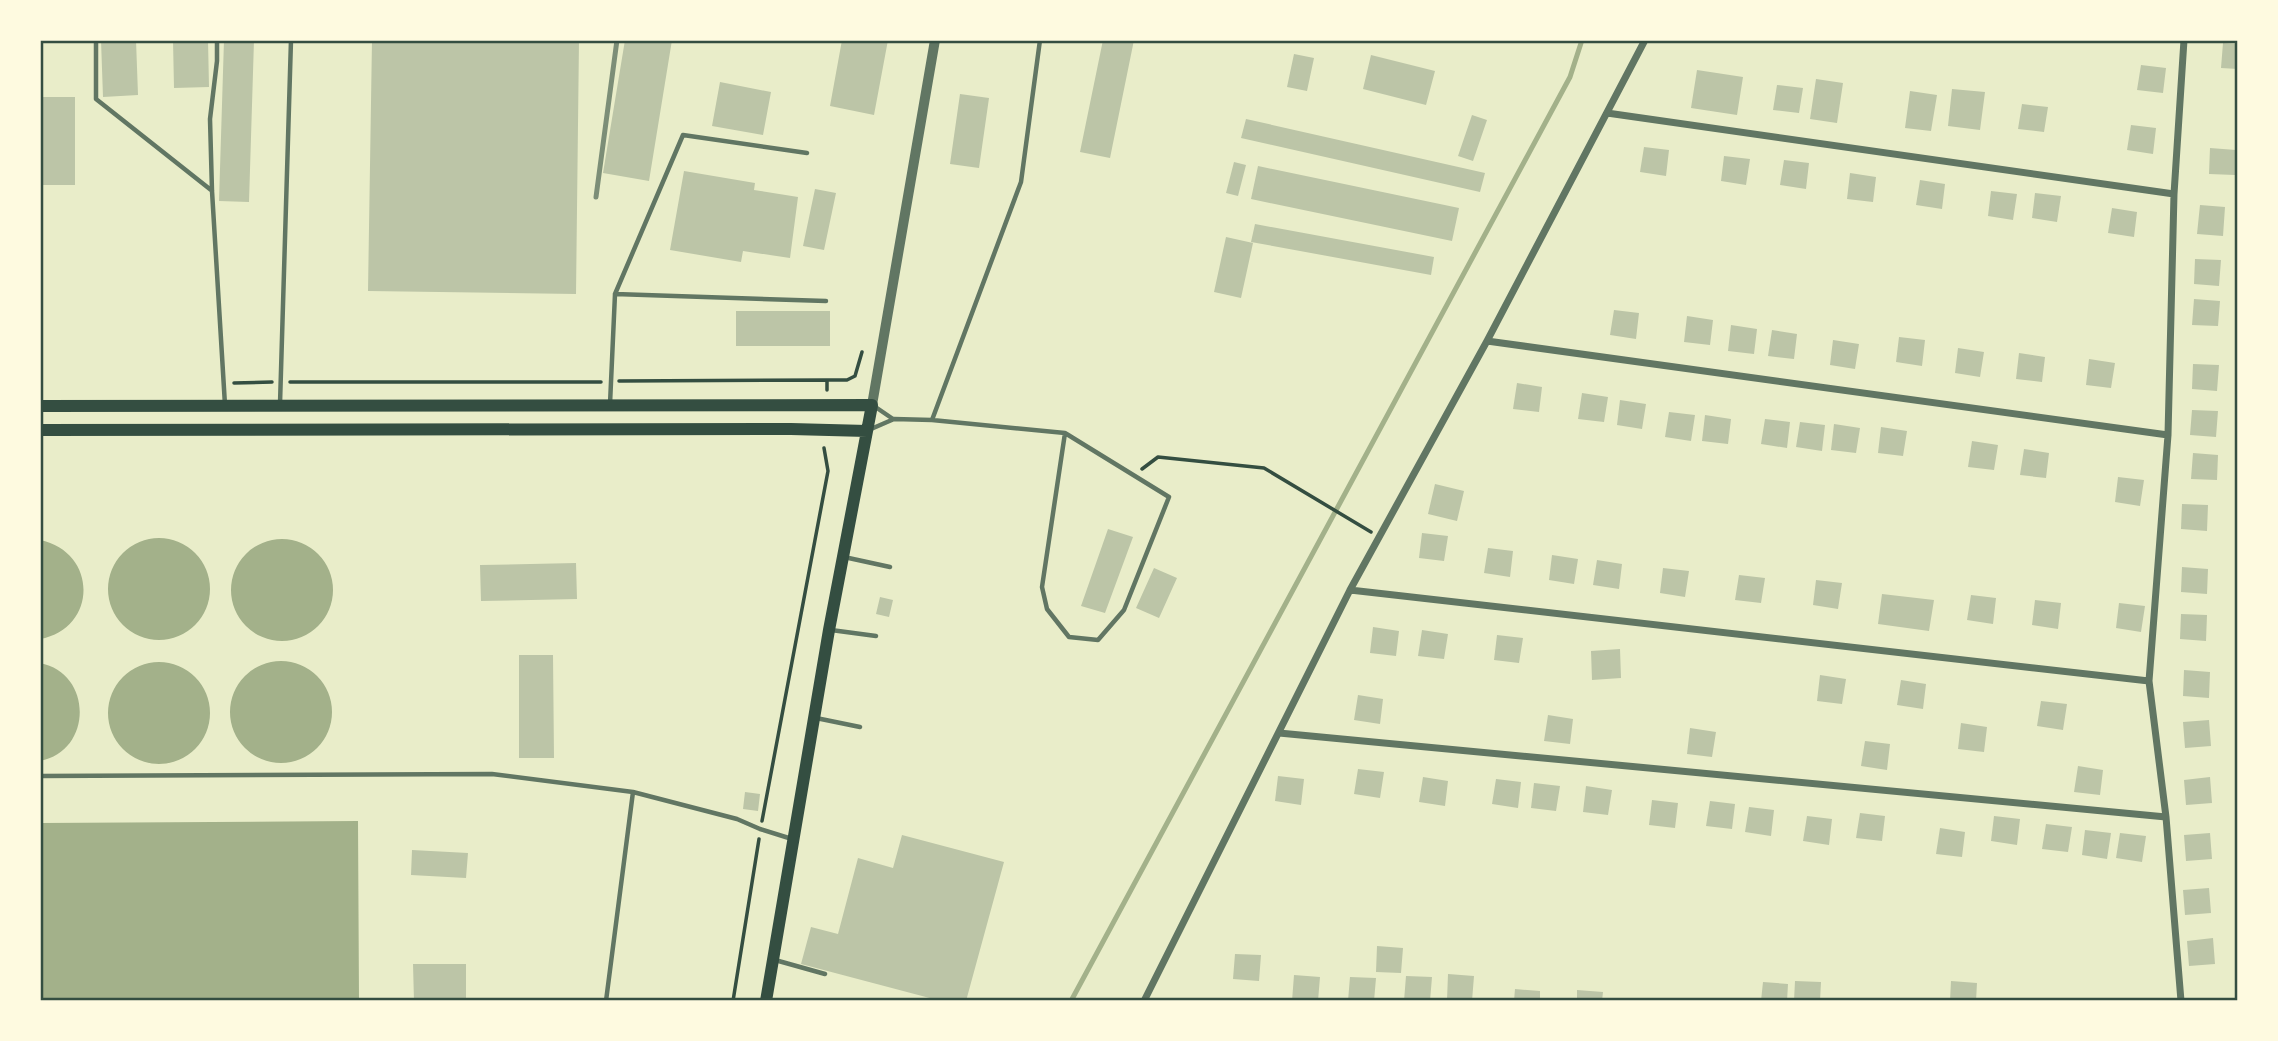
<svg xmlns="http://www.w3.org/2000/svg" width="2278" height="1041" font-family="'Roboto Condensed',sans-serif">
<rect width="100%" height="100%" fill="#e9edc9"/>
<path fill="#a3b18a" d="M108 589a51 51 0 1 1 102 0a51 51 0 1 1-102 0Z
M231 590a51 51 0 1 1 102 0a51 51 0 1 1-102 0Z
M40 540C98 552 98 628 40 639Z
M230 712a51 51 0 1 1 102 0a51 51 0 1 1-102 0Z
M108 713a51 51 0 1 1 102 0a51 51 0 1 1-102 0Z
M40 663C93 673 93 751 40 761Z
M358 821 359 1001H40V823Z"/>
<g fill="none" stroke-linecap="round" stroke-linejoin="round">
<path stroke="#a3b18a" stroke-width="5" d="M1071 1001 1570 77 1582 40"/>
</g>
<path fill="#bcc5a7" d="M101 40H136L138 95 103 97Z
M173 40H208L209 87 174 88Z
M224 40H254L249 202 219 201Z
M372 40H579L576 294 368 291Z
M625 40H672L649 181 603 173Z
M842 40H888L874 115 830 106Z
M1103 40H1134L1110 158 1080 152Z
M2223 43 2238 44V69L2221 68Z
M1294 54 1314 58 1307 91 1287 87Z
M1371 55 1435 71 1426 105 1363 89Z
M2141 65 2166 68 2163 93 2137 90Z
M1697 70 1743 77 1737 115 1691 108Z
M1816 79 1843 83 1837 123 1810 119Z
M720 82 771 92 763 135 712 126Z
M1777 85 1803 88 1799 113 1773 110Z
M1952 89 1985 92 1980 130 1948 126Z
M1910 91 1937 95 1931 131 1905 128Z
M960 94 989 98 979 168 950 164Z
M40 97H75V185H40Z
M2022 104 2048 107 2044 132 2018 129Z
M1472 115 1487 120 1473 161 1458 156Z
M1246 119 1485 173 1480 192 1241 138Z
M2131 125 2156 128 2153 154 2127 150Z
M1644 147 1669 150 1666 176 1640 172Z
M2210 148 2236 150 2235 175 2209 174Z
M1724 156 1750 159 1746 185 1721 181Z
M1784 160 1809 163 1806 189 1780 185Z
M1234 162 1246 165 1238 196 1226 193Z
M1258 166 1459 208 1452 241 1251 199Z
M684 171 755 183 754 190 798 197 790 258 743 251 741 262 670 250Z
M1850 173 1876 177 1873 202 1847 199Z
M1920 180 1945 184 1942 209 1916 205Z
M815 189 836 193 824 250 803 246Z
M1991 191 2017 194 2013 220 1988 216Z
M2035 193 2061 196 2057 222 2032 218Z
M2200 205 2225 207 2223 236 2197 234Z
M2112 208 2137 212 2134 237 2108 233Z
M1255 224 1434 257 1431 275 1251 242Z
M1226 237 1253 243 1241 298 1214 292Z
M2195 259 2221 260 2219 286 2194 284Z
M2194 299 2220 301 2218 326 2192 325Z
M1614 310 1639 313 1636 339 1610 335Z
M736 311H830V346H736Z
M1687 316 1713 320 1710 345 1684 342Z
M1731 325 1757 329 1754 354 1728 351Z
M1772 330 1797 334 1794 359 1768 356Z
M1899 337 1925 340 1922 366 1896 362Z
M1833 340 1859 344 1855 369 1830 365Z
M1958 348 1984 352 1980 377 1955 373Z
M2019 353 2045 357 2042 382 2016 379Z
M2089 359 2115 363 2111 388 2086 385Z
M2193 364 2219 365 2217 391 2192 389Z
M1517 383 1542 387 1539 412 1513 409Z
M1582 393 1608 397 1604 422 1578 419Z
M1620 400 1646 404 1642 429 1617 425Z
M2192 410 2218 411 2216 437 2190 435Z
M1669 412 1695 415 1691 441 1665 437Z
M1705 415 1731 419 1728 444 1702 441Z
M1765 419 1790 422 1787 448 1761 444Z
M1800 422 1825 425 1822 451 1796 447Z
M1834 424 1860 428 1856 453 1831 450Z
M1881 427 1907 431 1903 456 1878 453Z
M1972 441 1998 445 1994 470 1968 467Z
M2024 449 2049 453 2046 478 2020 475Z
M2193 453 2218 455 2217 480 2191 479Z
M2118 477 2144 480 2140 506 2115 502Z
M1435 484 1464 491 1457 521 1428 514Z
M2182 504 2208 505 2207 531 2181 529Z
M1108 529 1133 537 1105 613 1081 606Z
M1422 533 1448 536 1444 561 1419 558Z
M1488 548 1513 551 1510 577 1484 573Z
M1552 555 1578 559 1574 584 1549 580Z
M1597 560 1622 564 1619 589 1593 585Z
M576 563 577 599 481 601 480 565Z
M2182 567 2208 569 2207 594 2181 592Z
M1154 568 1177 578 1159 618 1136 608Z
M1663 568 1689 571 1685 597 1660 593Z
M1739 575 1765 578 1761 603 1735 600Z
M1816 580 1842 583 1838 609 1813 605Z
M1882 594 1934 600 1929 631 1878 624Z
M1971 595 1996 598 1993 624 1967 620Z
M880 597 893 600 889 617 876 614Z
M2035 600 2061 603 2058 629 2032 625Z
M2119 603 2145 606 2141 632 2116 628Z
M2181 614 2207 615 2206 641 2180 639Z
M1373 627 1399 631 1396 656 1370 653Z
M1422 630 1448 634 1444 659 1418 656Z
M1497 635 1523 638 1519 663 1494 660Z
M1620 649 1621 678 1592 680 1591 651Z
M519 655H553L554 758H519Z
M2184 670 2210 672 2209 698 2183 696Z
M1820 675 1846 679 1842 704 1817 701Z
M1901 680 1926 684 1923 709 1897 705Z
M1358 695 1383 699 1380 724 1354 720Z
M2041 701 2067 704 2063 730 2037 726Z
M1548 715 1573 719 1570 744 1544 741Z
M2209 720 2211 746 2185 748 2183 722Z
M1961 723 1987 727 1984 752 1958 749Z
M1690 728 1716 732 1712 757 1687 754Z
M1865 741 1890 744 1887 770 1861 766Z
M2078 766 2103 770 2100 795 2074 792Z
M1358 769 1384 772 1380 798 1354 794Z
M1278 776 1304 779 1301 805 1275 801Z
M1423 777 1448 781 1445 806 1419 802Z
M2210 777 2212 803 2186 805 2184 780Z
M1496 779 1521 782 1518 808 1492 804Z
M1534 783 1560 786 1556 811 1531 808Z
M1586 786 1612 790 1608 815 1583 812Z
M745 792 760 794 758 811 743 809Z
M1652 800 1678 803 1675 828 1649 825Z
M1710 801 1735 804 1732 829 1706 826Z
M1749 807 1774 810 1771 836 1745 832Z
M1860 813 1885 816 1882 841 1856 838Z
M1807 816 1832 819 1829 845 1803 841Z
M1994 816 2020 819 2017 845 1991 841Z
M2046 824 2072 827 2068 852 2042 849Z
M1940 828 1965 832 1962 857 1936 854Z
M2085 830 2111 833 2107 859 2082 855Z
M2120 833 2146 836 2142 862 2116 858Z
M2210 833 2212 859 2186 861 2184 835Z
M902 835 1004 862 966 1001H941L801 964 811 927 838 934 858 858 893 868Z
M412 850 468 853 466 878 411 875Z
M2209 888 2211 913 2185 915 2183 890Z
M2213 938 2215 964 2189 966 2187 941Z
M1377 946 1403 948 1401 973 1376 972Z
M1235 954 1261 955 1259 981 1233 979Z
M413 964H466V1001H414Z
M1448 974 1474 976 1472 1001 1447 1000Z
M1294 975 1320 977 1318 1001H1292Z
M1406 976 1432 977 1430 1001H1404Z
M1350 977 1376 978 1374 1001H1348Z
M1795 981 1821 982 1820 1001H1794Z
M1951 981 1977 983 1976 1001H1950Z
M1763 982 1788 984 1787 1001H1761Z
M1515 989 1540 991V1001H1514Z
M1577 990 1603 992 1602 1001H1577Z"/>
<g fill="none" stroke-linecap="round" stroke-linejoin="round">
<path stroke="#344e41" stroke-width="3.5" d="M619 381 827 380
M290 382H601
M234 383 272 382
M827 390V380H847L855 376 862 352
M1142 469 1158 457 1264 468 1371 532
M762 821 828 471 824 448
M733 1001 759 839"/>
<path stroke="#617663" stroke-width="4.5" d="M96 40V99L211 190
M217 40V61L210 119 212 191 225 405
M615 294 683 135 807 153
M280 404 291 40
M610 404 615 294 826 301
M874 406 893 419
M932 420 1021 182 1040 40
M871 429 894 419 932 420 1065 433 1042 587 1047 609 1069 637 1098 640 1124 610 1169 497 1065 433
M844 557 890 567
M831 630 876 636
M816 718 860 727
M40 776 492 774 633 792 737 819 760 829 792 839
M775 960 825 974
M606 1001 633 792"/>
<path stroke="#617663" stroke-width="7" d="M1607 113 2174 194
M1487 341 2168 435
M1350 590 2149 681
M1279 733 2166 817
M1144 1001 1350 590 1487 341 1645 40
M2181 1001 2166 817 2149 681 2168 435 2174 194 2184 40"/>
<path stroke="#617663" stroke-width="10" d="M872 405 935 40"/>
<path stroke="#344e41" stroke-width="12" d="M40 406 872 405 829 630 766 1001
M40 430 791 429 867 431"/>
<path stroke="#7c8e77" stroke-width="5" d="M596 197 617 40"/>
</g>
<rect width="2278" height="1041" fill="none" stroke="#fefae0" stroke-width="84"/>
<rect x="42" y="42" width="2194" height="957" fill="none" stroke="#344e41" stroke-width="2.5"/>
</svg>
